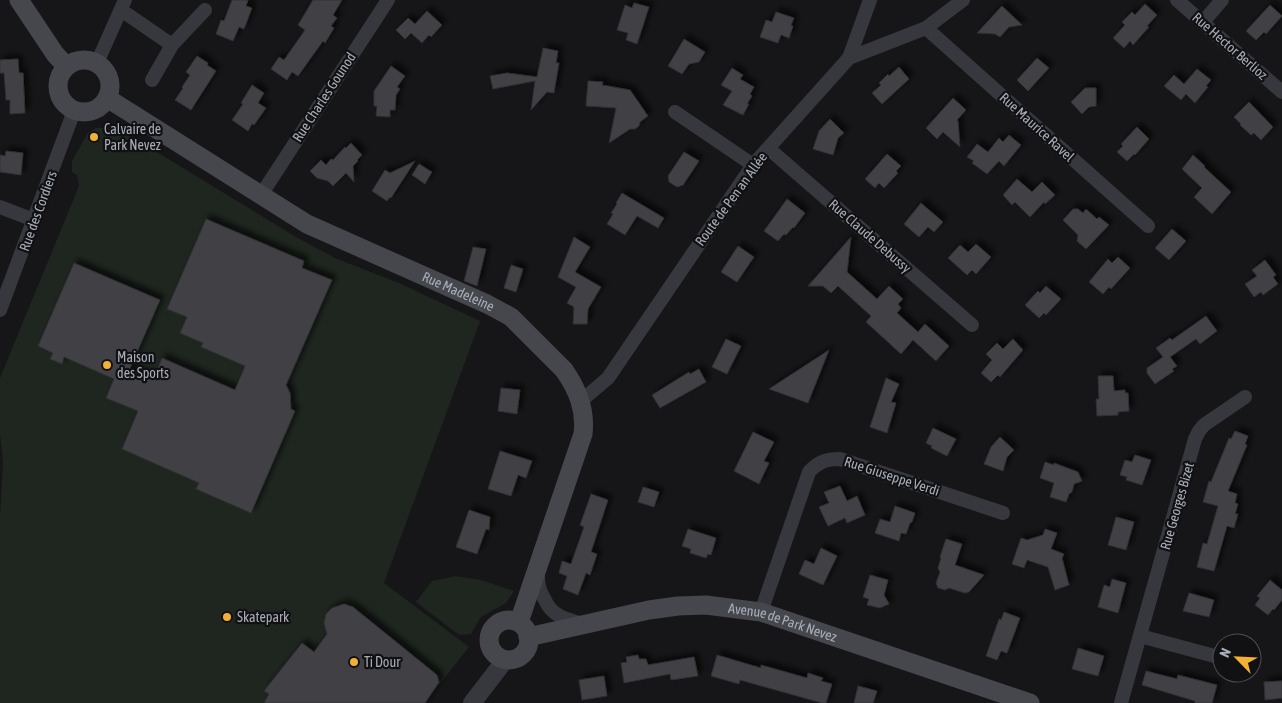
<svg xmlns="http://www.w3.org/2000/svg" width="1282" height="703" font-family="'Asap Condensed',sans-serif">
<defs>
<filter id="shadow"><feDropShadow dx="4.5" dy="-4.5" stdDeviation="2.5" flood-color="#0009"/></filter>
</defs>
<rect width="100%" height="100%" fill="#161618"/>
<path fill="#1e261f" d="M105 127 119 129 296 237 335 258 399 283 480 321 384 583 469 647 425 703H0V517L3 462 0 433V378L79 186 77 175 72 172V161L87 134 96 128H100Z
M455 576 481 580 514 591 506 603 481 617 471 634 459 635 416 602 432 581Z"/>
<path fill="#404145" stroke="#303034" filter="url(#shadow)" d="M232 0H248L246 6 252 8 244 29 239 27 233 41 216 34 221 20 224 21Z
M313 0H342L333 15 337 18 331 26 334 28 325 43 323 41 298 76 292 72 287 80 271 69 279 57 284 60 305 30 298 25Z
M634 3 649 7 637 44 626 40 628 33 617 30 625 5 632 8Z
M1145 4 1157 15 1147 26 1149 27 1133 45 1130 41 1124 48 1113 38 1125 25 1122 22 1132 12 1135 15Z
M1270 5 1282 16 1266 34 1264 32 1256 40 1246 31Z
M1002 6 1022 25 1009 27 1000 37 995 34 977 33Z
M427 11 442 25 431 37 429 35 422 43 411 33 405 39 396 30 408 18 415 24Z
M776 12 794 18 791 25 793 26 789 38 781 35 778 43 760 37 766 20 772 22Z
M684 39 705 52 699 62 689 64 682 74 668 66Z
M543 48 558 51 556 63H559L554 93 547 92 531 110 535 81 493 89 490 76 507 73 537 77Z
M197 56 208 63 207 65 216 71 191 110 175 100 183 88 182 87 190 75 186 72Z
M1037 58 1049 68 1028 91 1017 80Z
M18 59 19 73H23L25 113 10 114V100H6L4 73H0V60Z
M391 66 405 76 397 87 400 89 396 95 395 110H390V117L376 116 377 106H374V91Z
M899 67 909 79 882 104 872 93 881 85 879 83 888 74 889 76Z
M732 68 743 75 740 79 754 87 750 94 752 96 747 104H749L743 115 723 105 732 91 721 85Z
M1197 69 1211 80 1206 86 1208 87 1195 103 1186 94 1181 100 1164 86 1174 75 1184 84Z
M588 81 603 82 602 85 630 90 648 116 640 122 639 126 635 129H630L609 143 616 108 586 106Z
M252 85 264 93 258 103 266 108 254 125 252 124 248 131 232 120 243 104 241 103Z
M1085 88H1096V106L1089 107 1082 114 1071 102Z
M953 98 966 110 957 120 958 121 960 147 943 132 937 139 926 128Z
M1249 102 1273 127 1261 140 1254 133 1251 135 1240 125 1241 124 1234 117Z
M830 119 844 133 838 138 833 155 813 149 819 131Z
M1137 127 1149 139 1135 155 1134 154 1127 161 1117 152 1123 146 1121 144Z
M1009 135 1021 145 1004 166 999 161 987 174 972 163 974 161 967 157 977 144 988 152 999 138 1003 142Z
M351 143 362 155 357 160 358 161 353 166 354 182 346 173 333 186 328 181 317 178 310 171 321 160 326 165 331 159 333 160 345 147 346 148Z
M6 151 23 153 21 175 0 172V155L5 156Z
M684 152 699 161 683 185 677 187 669 182 668 176Z
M887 154 901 166 896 171 898 173 884 188 879 183 875 188 865 179Z
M1193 155 1205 166 1204 167 1231 192 1212 214 1194 197 1202 188 1182 169Z
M415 161 391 198 390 197 387 201 372 191 385 170 390 173Z
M419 164 432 172 425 184 412 175Z
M1017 179 1032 192 1042 182 1055 195 1045 204 1044 202 1030 217 1015 202 1012 205 1003 195Z
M622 193 664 218 658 228 637 216 625 235 607 224 613 214 611 213 617 204 616 203Z
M787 199 805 213 794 228 793 227 786 235 784 234 778 241 764 231Z
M921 203 943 222 934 232 928 227 919 237 904 224Z
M1073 209H1078L1083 213 1086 209 1097 219 1099 217 1109 225 1086 249 1077 241 1078 235 1063 220Z
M206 219 304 261 302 268 332 280 286 385 290 393 291 409 295 411 251 513 196 489 199 483 122 449 138 411 106 398 114 379 64 357 62 364 50 359 53 353 38 346 74 263 160 300 130 368 154 378 162 358 235 390 245 366 201 347 203 343 180 333 187 317 167 309Z
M1172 229 1186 241 1169 260 1155 248Z
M574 237 590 247 575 272 601 287 588 309 587 324H573L574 307 567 303 576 287 558 277Z
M851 237 847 272 877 299 889 286 903 299 898 304 901 308 897 313 918 332 925 324 949 346 936 361 913 340 901 354 866 322 871 316 838 286 831 293 823 286H808Z
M976 244 991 257 976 274 972 270 967 275 948 258 960 245 968 252Z
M738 246 754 257 737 282 721 272Z
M473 247 486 249 477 286 464 281Z
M1118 257 1130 268 1111 289 1109 287 1103 294 1089 282 1108 259 1112 263Z
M1265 260 1276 275 1273 277 1278 284 1263 295 1261 292 1254 297 1245 284 1257 276 1252 270Z
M511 265 523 269 516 292 504 288Z
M1046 286 1061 299 1046 315 1044 313 1039 318 1025 305 1038 291 1040 293Z
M1206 316 1217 331 1200 344 1196 339 1170 357 1177 366 1172 369 1174 371 1155 384 1147 373V368L1163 357 1156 348 1170 338 1172 340Z
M726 339 741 346 727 374 712 367Z
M1013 339 1023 350 1000 377 998 375 991 382 981 373 992 360 986 354 997 343 1003 349Z
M829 350 808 403 769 389Z
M699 369 706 382 660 408 652 395 689 372 690 374Z
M1098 376H1113L1114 391 1125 390V393H1128L1129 411 1118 412V415L1097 416 1096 399H1099Z
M886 378 899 384 891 402 896 403 887 433 870 427Z
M501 388 520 390 517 414 498 411Z
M933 428 956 439 947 456 931 448 932 446 926 443Z
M1235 431 1248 436 1245 444 1247 445 1228 491 1237 494 1235 503 1238 504 1235 514H1238L1234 528 1227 526 1214 571 1197 567 1203 543 1207 544 1218 506 1203 502 1209 481 1211 482 1229 438 1231 439Z
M753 432 774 442 764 461 769 463 759 484 734 471Z
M1000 437 1014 450 1007 457 1003 471 984 464 991 447Z
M500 451 532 461 526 478 518 475 511 496 488 489Z
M1135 455 1151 460 1142 485 1126 480 1127 477 1120 475 1125 460 1132 462Z
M1045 462 1054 465V463L1078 472 1082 481 1074 484 1072 492 1069 494 1066 502 1050 497 1054 483 1040 478Z
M840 486 847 501 857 496 865 515 847 523 845 518 828 526 819 507 829 503 824 492Z
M643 487 659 492 654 507 638 502Z
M591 494 608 500 591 552 597 554 590 575 586 573 578 595 563 589 567 576 559 573 562 561 571 564 584 527 580 525Z
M895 506 915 513 912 522 910 523 906 534 901 533 899 541 875 533 880 519 890 522Z
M469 510 490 517 489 530 486 529 477 554 456 547Z
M1116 517 1134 522 1126 550 1108 545Z
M688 529 716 538 711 555 708 554 706 558 690 553 691 549 682 546Z
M1045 529 1057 533 1051 549 1064 554 1062 558 1069 585 1055 590 1048 567 1027 560 1024 568 1012 564 1021 538 1027 540 1043 535Z
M946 539 962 544 955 565 984 575 969 592 965 593 949 588 945 590 938 588 936 583 940 572 938 568 941 558 940 557Z
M821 548 837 556 823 585 799 574 805 560 814 564Z
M870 575 888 580 884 595 889 604 880 608 867 605 869 599 863 597Z
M1112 579 1126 583 1118 613 1098 607 1104 585 1110 587Z
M1270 580 1282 590V600L1274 610 1273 609 1268 615 1255 605 1260 598 1257 596Z
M1189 593 1214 600 1209 617 1183 611Z
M344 604 353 607 437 675 439 682 425 703H264L269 694 264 691 302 643 314 652 327 634 324 623 326 614 332 608Z
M1004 612 1020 618 1007 653 1001 651 997 660 986 656 999 619 1001 620Z
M1078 648 1104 656 1098 676 1072 669Z
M638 655 639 659H646L648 665 694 657 698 676 671 680 670 674 624 683 621 663 627 662 626 657Z
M717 655 761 668V665L807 678 808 673 823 678 821 681 832 684 826 703H822L740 680 739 684 711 676Z
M1146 671 1177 679 1178 675 1217 685 1212 703H1195V701L1142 685Z
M604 676 607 696 582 700 579 680Z
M1282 681V698L1265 700 1264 682Z
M858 686 877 691 873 703H854Z"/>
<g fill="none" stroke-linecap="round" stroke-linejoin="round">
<path stroke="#37383d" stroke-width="14" d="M1177 0 1282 92
M121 10 172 45 152 80
M1203 22 1222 0
M926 28 1148 226
M172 45 205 10
M849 58 870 0
M97 63 125 0
M675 112 753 165
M768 148 972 325
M261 195 388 0
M0 207 34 220
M0 310 74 111
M581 401 608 378 753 165 849 58 926 28 963 0
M538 573C538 585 539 590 545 600 553 618 568 619 585 625
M761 612 809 472C818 462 826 459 840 459L1003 513
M1140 636 1222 658
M1121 703 1195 439 1199 431 1204 425 1245 397"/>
<path stroke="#37383d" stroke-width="18" d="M472 703 499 668 504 660"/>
<g stroke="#45474d" stroke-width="19">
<path d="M19 0 55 54 66 66"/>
<circle cx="84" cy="86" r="26"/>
<path id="s1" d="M107 98 307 224 487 304 511 317 564 370C578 390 586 410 583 434L519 622"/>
<circle cx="509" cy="640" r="20"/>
<path id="s2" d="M528 637 649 610 678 606 706 605 761 612 1030 703"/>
</g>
</g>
<g fill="#f2b134" stroke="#111113" stroke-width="2">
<circle cx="94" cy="137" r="5"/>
<circle cx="107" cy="365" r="5"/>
<circle cx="227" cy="617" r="5"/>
<circle cx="354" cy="662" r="5"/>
</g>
<g text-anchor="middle" stroke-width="4.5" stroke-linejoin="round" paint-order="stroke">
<g font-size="14" fill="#a8adb8" stroke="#111113">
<text transform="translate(1230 46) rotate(41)" y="5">Rue Hector Berlioz</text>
<text transform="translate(324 97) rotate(-57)" y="5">Rue Charles Gounod</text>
<text transform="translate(1037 127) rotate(42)" y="5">Rue Maurice Ravel</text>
<text transform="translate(731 199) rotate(-54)" y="5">Route de Pen an Allée</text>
<text transform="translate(38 211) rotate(-70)" y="5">Rue des Cordiers</text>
<text transform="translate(870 236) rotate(41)" y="5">Rue Claude Debussy</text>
<text dy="5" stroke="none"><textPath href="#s1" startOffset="402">Rue Madeleine</textPath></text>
<text transform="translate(892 476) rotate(18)" y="5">Rue Giuseppe Verdi</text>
<text transform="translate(1177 506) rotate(-74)" y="5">Rue Georges Bizet</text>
<text dy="5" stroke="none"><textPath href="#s2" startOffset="260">Avenue de Park Nevez</textPath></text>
</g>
<g font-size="14" fill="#a8adb8" stroke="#111113" text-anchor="start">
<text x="104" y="134">Calvaire de<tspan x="104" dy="16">Park Nevez</tspan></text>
<text x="117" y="362">Maison<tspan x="117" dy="16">des Sports</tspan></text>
<text x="237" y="622">Skatepark</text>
<text x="364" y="667">Ti Dour</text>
</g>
</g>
<g transform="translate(1237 658) rotate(294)"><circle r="24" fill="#111113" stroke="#4d4f55"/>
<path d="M0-4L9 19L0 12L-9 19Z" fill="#f2b134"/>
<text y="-8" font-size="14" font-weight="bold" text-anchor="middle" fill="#a8adb8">N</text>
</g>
</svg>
